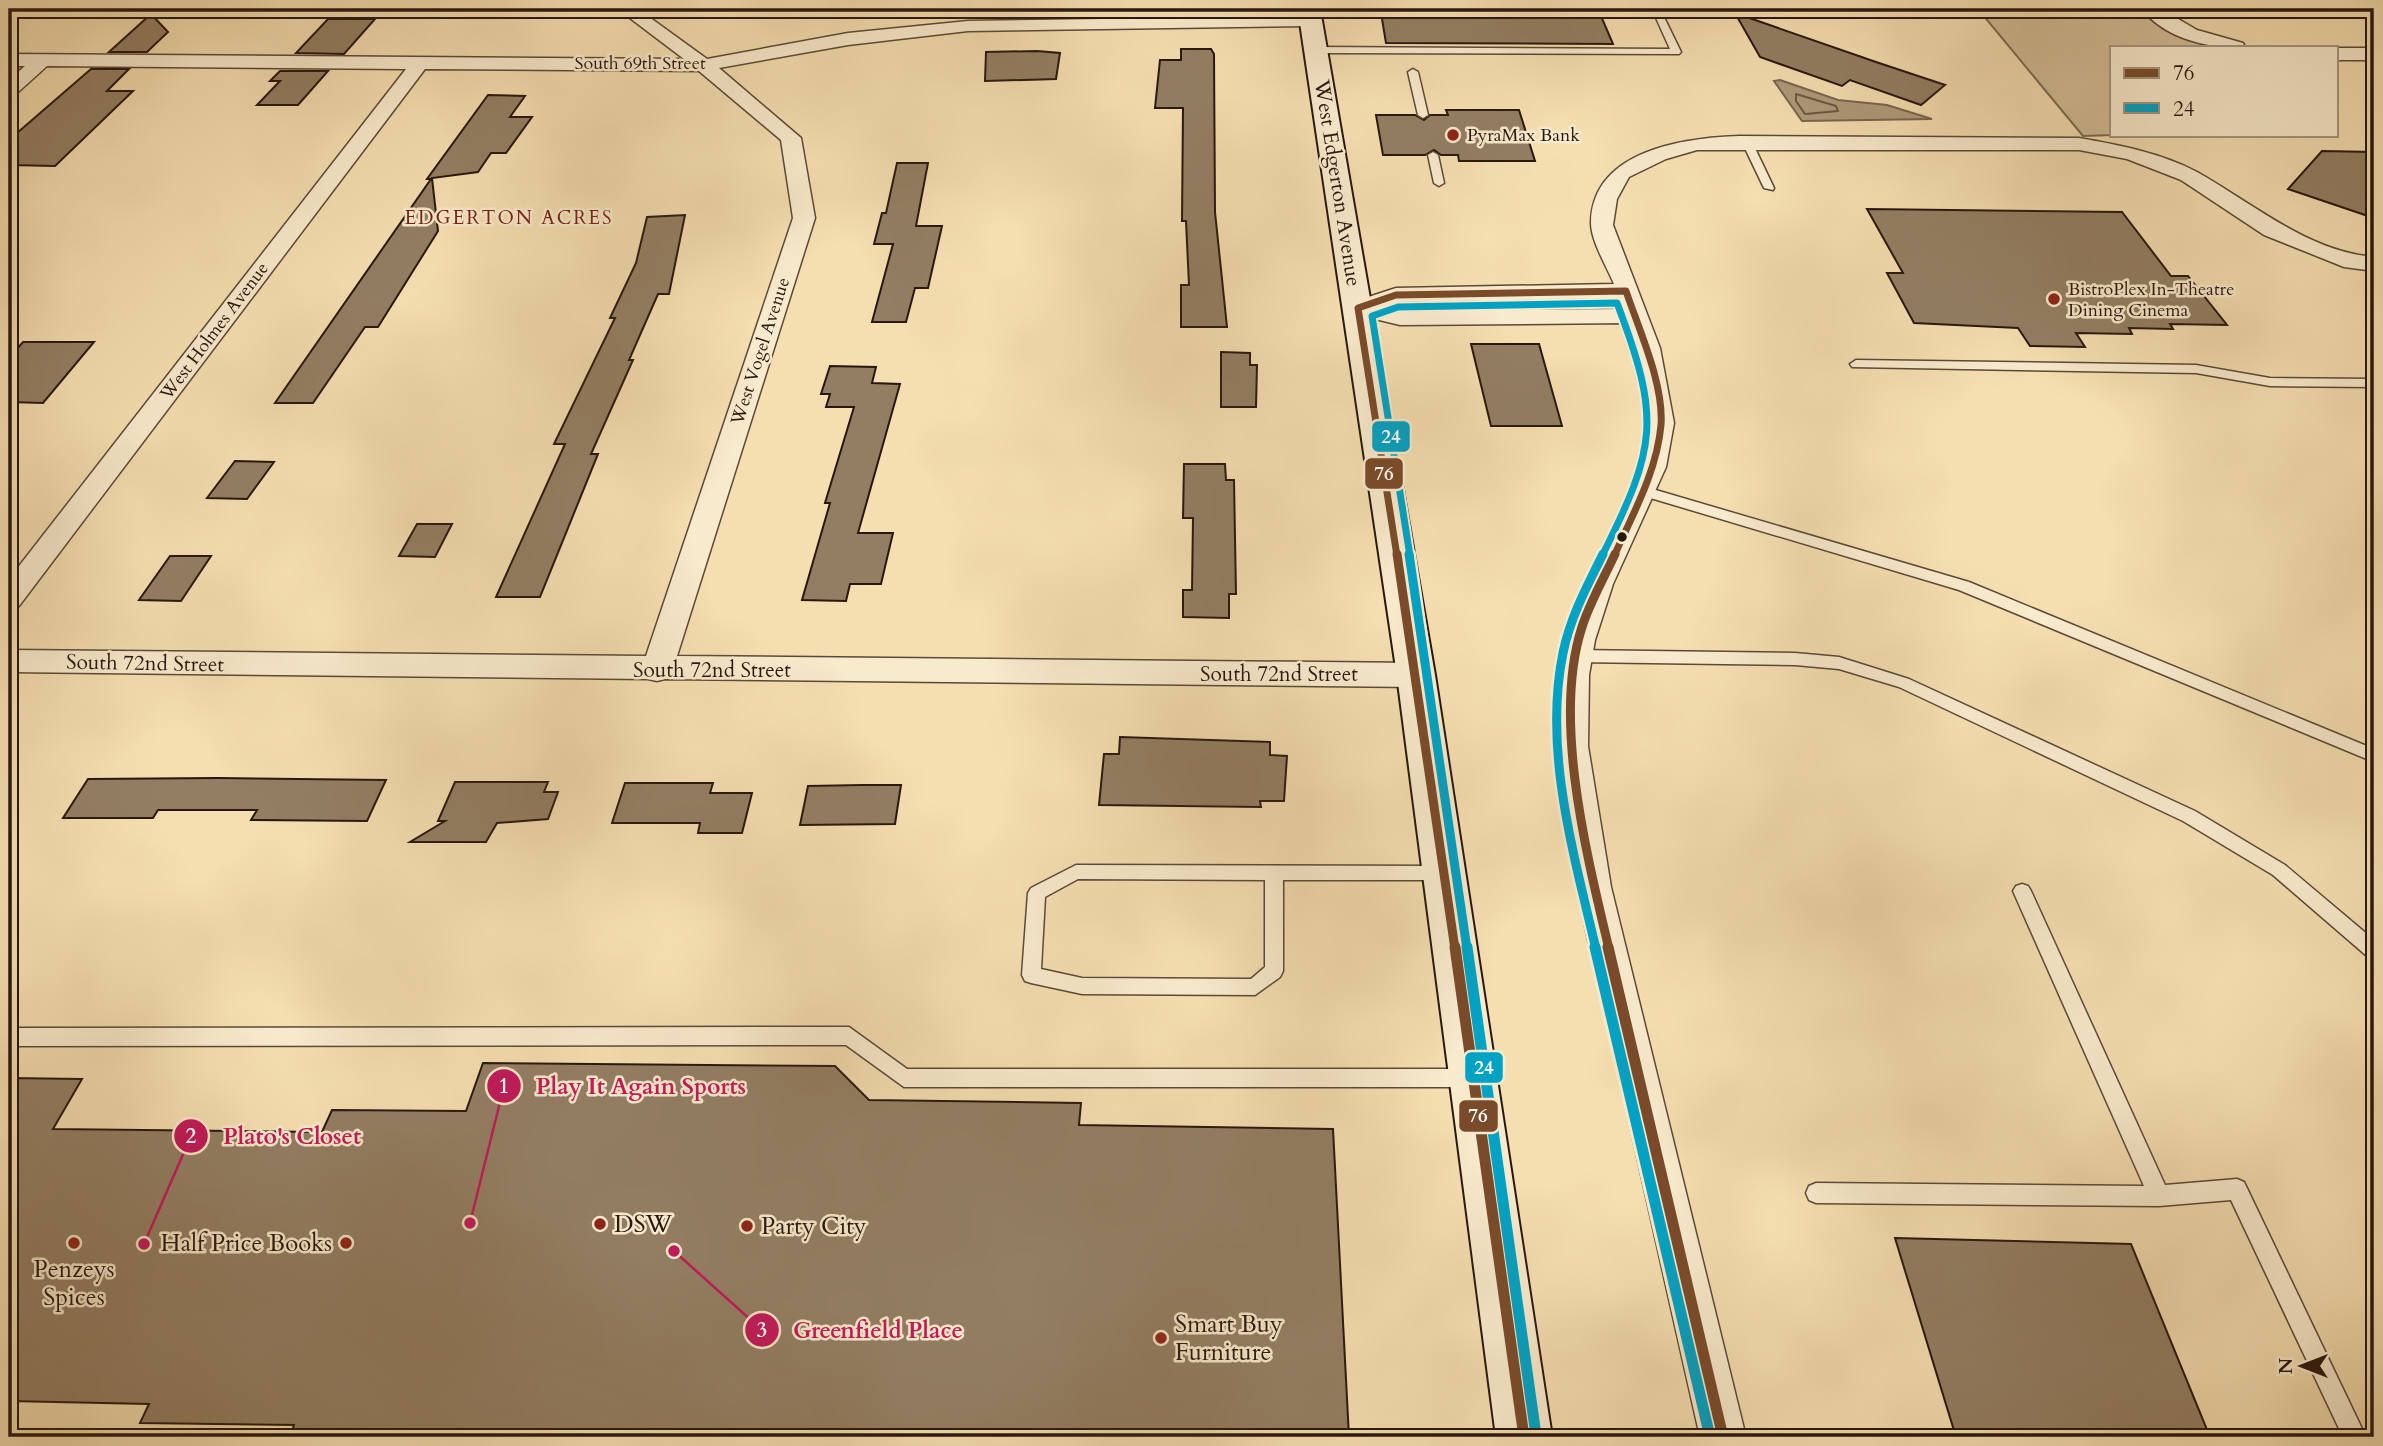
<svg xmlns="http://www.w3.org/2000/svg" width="2383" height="1446" font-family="Cardo,serif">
<rect width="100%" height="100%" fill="#f5deb0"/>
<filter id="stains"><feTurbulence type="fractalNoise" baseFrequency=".00286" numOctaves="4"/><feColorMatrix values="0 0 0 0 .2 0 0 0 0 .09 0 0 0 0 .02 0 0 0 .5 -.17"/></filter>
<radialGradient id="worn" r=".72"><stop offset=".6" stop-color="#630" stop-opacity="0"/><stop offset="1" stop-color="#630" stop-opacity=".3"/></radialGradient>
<path fill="#d2bc95" stroke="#7d6a52" stroke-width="2" d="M1978 9H2143C2164 27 2194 39 2221 47H2112V135L2083 136Z"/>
<path fill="#af9a7a" stroke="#796650" stroke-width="2" d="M1780 80 1838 100 1887 105 1932 119 1802 121 1774 81Z"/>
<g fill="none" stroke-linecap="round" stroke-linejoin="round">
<path stroke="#6c5845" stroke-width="2" d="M1796 94 1836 106 1838 111 1805 114 1796 101Z"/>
</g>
<path fill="#937e63" stroke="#281710" stroke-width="2" d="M1409 9H1598L1613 44 1386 43 1381 13H1401Z
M1735 13 1876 62 1945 85 1921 105 1850 80 1842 86 1760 57Z
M151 14 168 32 147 52H109Z
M328 19H375L344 54 296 53Z
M1181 49H1211L1214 54 1215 212 1227 327H1181V285H1189L1186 221H1182L1183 108H1155L1160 60H1181Z
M1037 51 1060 53 1056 79 985 81 986 52Z
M91 69H129L107 91H133L55 166 9 165V140Z
M280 71H328L298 105H257L280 81H270Z
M488 95 525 96 510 117H532L506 153H491L478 172 432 178 438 231 378 327H365L313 403H275L431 179H427Z
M1446 110H1519L1535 161H1459L1458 155H1441L1434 150 1425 155H1383L1376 115H1415L1424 120 1430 115H1448Z
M2322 151 2374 152V218L2288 189Z
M897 163H928L916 226H942L928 288H915L906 322H872L893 244H874L882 213H886Z
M1867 209 2122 212 2171 276H2188L2227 325 2170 324 2173 329 2129 328 2132 334 2076 333 2085 347 2030 346 2018 328 1914 323 1887 273H1903Z
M685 215 669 294H658L629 360H633L591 454H598L540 597H496L565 444H554L615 318H610L636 263 647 217Z
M23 342H94L43 403 9 402V358Z
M1471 344H1539L1562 426H1491Z
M1221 352 1250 353V365H1257L1256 407H1221Z
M830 366 876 367 872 383 900 384 858 533H893L881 584H850L846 601 802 600 830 503H825L854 407H826L830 394H821Z
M235 461 274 462 247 499 207 498Z
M1184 464H1225L1226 480H1234L1236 594H1229V618L1183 617V590H1192L1193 518H1183Z
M417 524H452L435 557 399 556Z
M170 556H211L181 601 139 600Z
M1120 737 1270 742V755L1287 756 1284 801H1260L1261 807 1099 805 1104 754H1119Z
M88 779 218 778 386 780 367 821 251 820 257 810H158L153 818H63Z
M455 782H548L544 792H558L548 819 497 823 486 842H410L445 821H438Z
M625 783H713L710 793H752L742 833H698L700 823H612Z
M863 785H901L895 824 800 825 808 786Z
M483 1063 835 1066 869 1100 1081 1103 1079 1125 1333 1129 1349 1437H290L294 1425 140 1423 149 1404 9 1401V1078L82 1079 53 1129 322 1132 332 1110 466 1111Z
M1895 1238 2131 1244 2210 1437H1956Z"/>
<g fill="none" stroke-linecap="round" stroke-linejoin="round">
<g stroke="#5b4938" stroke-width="3">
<path id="lane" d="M1652 9H1660L1681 52 1679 54 1316 53 1311 50 1316 47 1670 49Z
M1413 69 1418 72 1428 115 1423 118 1418 115 1408 72Z
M1743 140 1752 142 1774 188 1773 190 1764 188 1742 142Z
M1433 152 1438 155 1444 183 1439 186 1434 183 1428 155Z
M1856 360 2196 365 2270 378 2374 379V387L2270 386 2196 373 1852 367 1850 364Z
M1642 486 1969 582 2374 749V762L1959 590 1637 494 1635 491Z
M1575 650 1795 653 1839 657 1909 679 2195 811 2285 865 2374 940V959L2368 957 2273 875 2183 821 1899 687 1839 669 1795 665 1575 662 1567 656Z
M1076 865 1442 866 1448 868 1451 873 1448 878 1442 880H1283V971L1280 977 1255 995 1082 994 1031 983 1025 981 1022 975 1028 893 1031 888ZM1078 879 1265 880V967L1251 979 1082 978 1041 969 1045 897Z
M2022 884 2028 886 2031 891 2165 1185 2237 1179 2244 1182 2366 1437H2343L2231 1200 2159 1206 1816 1203 1809 1200 1806 1193 1809 1186 1816 1183 2144 1186 2013 891 2016 886Z
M849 1027 907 1069H1469L1476 1072 1479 1078 1476 1084 1469 1087H904L846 1045 9 1046V1028Z"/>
</g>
<g stroke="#5b4938" stroke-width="3">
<path id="street" d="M618 9H638L707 59 848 33 968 21 1311 16 1320 21 1311 26 968 31 848 45 719 68 801 138 815 218 677 656 1416 663 1427 667 1431 675 1427 683 1416 687 665 679 657 681 648 679 9 672V650L646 656 793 218 781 140 699 71 425 69 19 606 9 609V579L406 69 47 66 16 94 9 96V80L25 66H9V54L684 59Z
M2142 9H2161L2197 30 2243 43 2245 47C2210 49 2165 39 2142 9Z
M2336 48H2374V60H2336Z
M1739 136 2079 138C2119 145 2161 153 2197 172 2254 204 2307 251 2374 257V271L2344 267 2264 235 2181 180 2127 159 2079 150H1697L1666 159 1629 177 1617 199 1613 225 1660 348 1674 423 1666 467 1613 584 1595 640 1589 675 1588 746 1611 887 1746 1437H1700C1669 1302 1640 1167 1609 1032 1586 927 1556 821 1556 713 1556 669 1566 625 1584 584 1607 534 1645 482 1648 425 1650 390 1638 355 1628 323L1400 325 1350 313 1346 308 1350 303 1396 288 1614 284C1607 267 1591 241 1591 223 1592 150 1684 138 1739 136ZM1619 298 1623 309 1400 311 1384 307 1398 302Z"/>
</g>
<g stroke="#281710" stroke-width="4">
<path id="secondary" d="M1298 9H1320L1435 675 1552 1437H1496L1397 675Z"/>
</g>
<use href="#lane" fill="#f8eacc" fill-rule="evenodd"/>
<use href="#street" fill="#f8eacc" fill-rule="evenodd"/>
<use href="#secondary" fill="#f8eacc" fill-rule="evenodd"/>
<g stroke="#f8eacc" stroke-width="11">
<path id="bus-1-far2" d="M1397 556 1358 308 1396 295 1626 291C1639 330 1664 384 1661 425 1657 471 1633 514 1614 556"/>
</g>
<g stroke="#f8eacc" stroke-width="14">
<path id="bus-1-far1" d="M1397 554 1455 949
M1609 949C1587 856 1552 719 1582 627 1590 602 1604 578 1615 554"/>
</g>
<g stroke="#f8eacc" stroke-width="17">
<path id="bus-1" d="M1455 947 1524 1437
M1608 947 1723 1437"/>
</g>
<g stroke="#f8eacc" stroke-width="11">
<path id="bus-2-far2" d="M1410 556 1372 316 1398 307 1617 303C1661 419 1657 446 1602 556"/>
</g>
<g stroke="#f8eacc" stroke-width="14">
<path id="bus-2-far1" d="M1409 554 1467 949
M1596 949C1574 855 1543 750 1563 653 1570 618 1587 586 1603 554"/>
</g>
<g stroke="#f8eacc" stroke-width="17">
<path id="bus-2" d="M1467 947 1536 1435
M1595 947 1710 1437"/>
</g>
<use href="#bus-1-far2" stroke="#7a4b2a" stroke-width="7"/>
<use href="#bus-1-far1" stroke="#7a4b2a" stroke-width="9"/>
<use href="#bus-1" stroke="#7a4b2a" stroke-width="11"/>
<use href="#bus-2-far2" stroke="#02a2c4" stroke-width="7"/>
<use href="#bus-2-far1" stroke="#02a2c4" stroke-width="9"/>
<use href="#bus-2" stroke="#02a2c4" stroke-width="11"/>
</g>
<g fill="#8f2418" stroke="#f8eacc" stroke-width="2.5">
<circle cx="1453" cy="135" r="7"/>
<circle cx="2054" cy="299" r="7"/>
<circle cx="600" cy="1224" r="7"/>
<circle cx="747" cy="1226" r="7"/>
<circle cx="74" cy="1243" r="7"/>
<circle cx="346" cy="1243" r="7"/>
<circle cx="1161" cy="1338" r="7"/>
</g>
<circle fill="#281710" stroke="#f8eacc" stroke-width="2.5" cx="1622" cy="537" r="6"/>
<g text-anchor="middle" stroke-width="5" stroke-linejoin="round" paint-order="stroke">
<g font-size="18" fill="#281710" stroke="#f8eacc">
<text x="640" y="69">South 69th Street</text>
<text transform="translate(214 331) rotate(-53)" y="6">West Holmes Avenue</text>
<text transform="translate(760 351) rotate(-72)" y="6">West Vogel Avenue</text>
</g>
<g font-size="18" fill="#281710" stroke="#f8eacc" text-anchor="start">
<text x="1467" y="141">PyraMax Bank</text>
<text x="2068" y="295">BistroPlex In-Theatre<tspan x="2068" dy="21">Dining Cinema</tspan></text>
</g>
<g font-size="19" letter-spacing="2" fill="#7a1f14" stroke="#f8eacc">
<text x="509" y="224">EDGERTON ACRES</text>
</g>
<g font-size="21" fill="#281710" stroke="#f8eacc">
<text transform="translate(1338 183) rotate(81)" y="7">West Edgerton Avenue</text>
<text transform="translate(145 663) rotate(1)" y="7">South 72nd Street</text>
<text x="712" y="677">South 72nd Street</text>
<text x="1279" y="681">South 72nd Street</text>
</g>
<g font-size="24" fill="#281710" stroke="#f8eacc" text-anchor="start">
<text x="614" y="1232">DSW</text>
<text x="761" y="1234">Party City</text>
<text x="332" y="1251" text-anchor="end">Half Price Books</text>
<text x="74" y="1277" text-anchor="middle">Penzeys<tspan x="74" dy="28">Spices</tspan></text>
<text x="1175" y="1332">Smart Buy<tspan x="1175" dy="28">Furniture</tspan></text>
</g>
</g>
<path fill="none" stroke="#c2185b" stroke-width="2.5" d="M470 1223L504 1086M144 1244L191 1136M674 1251L762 1330"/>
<g fill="#c2185b" stroke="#f8eacc" stroke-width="2.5">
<circle cx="470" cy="1223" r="7"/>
<circle cx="144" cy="1244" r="7"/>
<circle cx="674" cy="1251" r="7"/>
<circle cx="504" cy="1086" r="18"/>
<circle cx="191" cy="1136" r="18"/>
<circle cx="762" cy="1330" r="18"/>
</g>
<g font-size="21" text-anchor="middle" font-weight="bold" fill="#fff">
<text x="504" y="1093">1</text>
<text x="191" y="1143">2</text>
<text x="762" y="1337">3</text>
</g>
<g font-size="23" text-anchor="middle" font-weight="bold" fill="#c2185b" stroke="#f8eacc" stroke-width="5" stroke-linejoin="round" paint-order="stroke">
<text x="641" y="1094">Play It Again Sports</text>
<text x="292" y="1144">Plato's Closet</text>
<text x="878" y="1338">Greenfield Place</text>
</g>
<g stroke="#f8eacc" stroke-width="2.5">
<rect x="1371" y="420" width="40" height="33" rx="7" fill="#02a2c4"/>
<rect x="1364" y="457" width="40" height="33" rx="7" fill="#7a4b2a"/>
<rect x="1464" y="1051" width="40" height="33" rx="7" fill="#02a2c4"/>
<rect x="1458" y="1099" width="41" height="34" rx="7" fill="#7a4b2a"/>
</g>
<g font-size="19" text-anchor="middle" font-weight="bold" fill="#fff">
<text x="1391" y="443">24</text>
<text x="1384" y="480">76</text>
<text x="1484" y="1074">24</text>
<text x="1478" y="1122">76</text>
</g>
<rect width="2383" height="1446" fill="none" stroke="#f5deb0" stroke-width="35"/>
<rect x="10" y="10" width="2362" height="1425" fill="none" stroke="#281710" stroke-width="3.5"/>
<rect x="18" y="18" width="2348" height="1411" fill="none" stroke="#281710" stroke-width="2"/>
<rect x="2110" y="46" width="228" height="91" fill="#f8eacc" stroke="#a59681" stroke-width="2"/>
<rect x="2124" y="68" width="35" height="10" fill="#7a4b2a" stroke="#a59681" stroke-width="2"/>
<text x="2173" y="80" font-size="21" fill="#281710">76</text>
<rect x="2124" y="103" width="35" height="10" fill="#02a2c4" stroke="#a59681" stroke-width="2"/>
<text x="2173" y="116" font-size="21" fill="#281710">24</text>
<g transform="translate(2302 1366) rotate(270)" stroke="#f8eacc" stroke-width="5" paint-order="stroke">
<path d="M0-5L12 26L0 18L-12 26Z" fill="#281710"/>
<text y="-10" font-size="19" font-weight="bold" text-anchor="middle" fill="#281710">N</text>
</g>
<rect width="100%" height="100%" filter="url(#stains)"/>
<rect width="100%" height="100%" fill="url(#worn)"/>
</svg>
